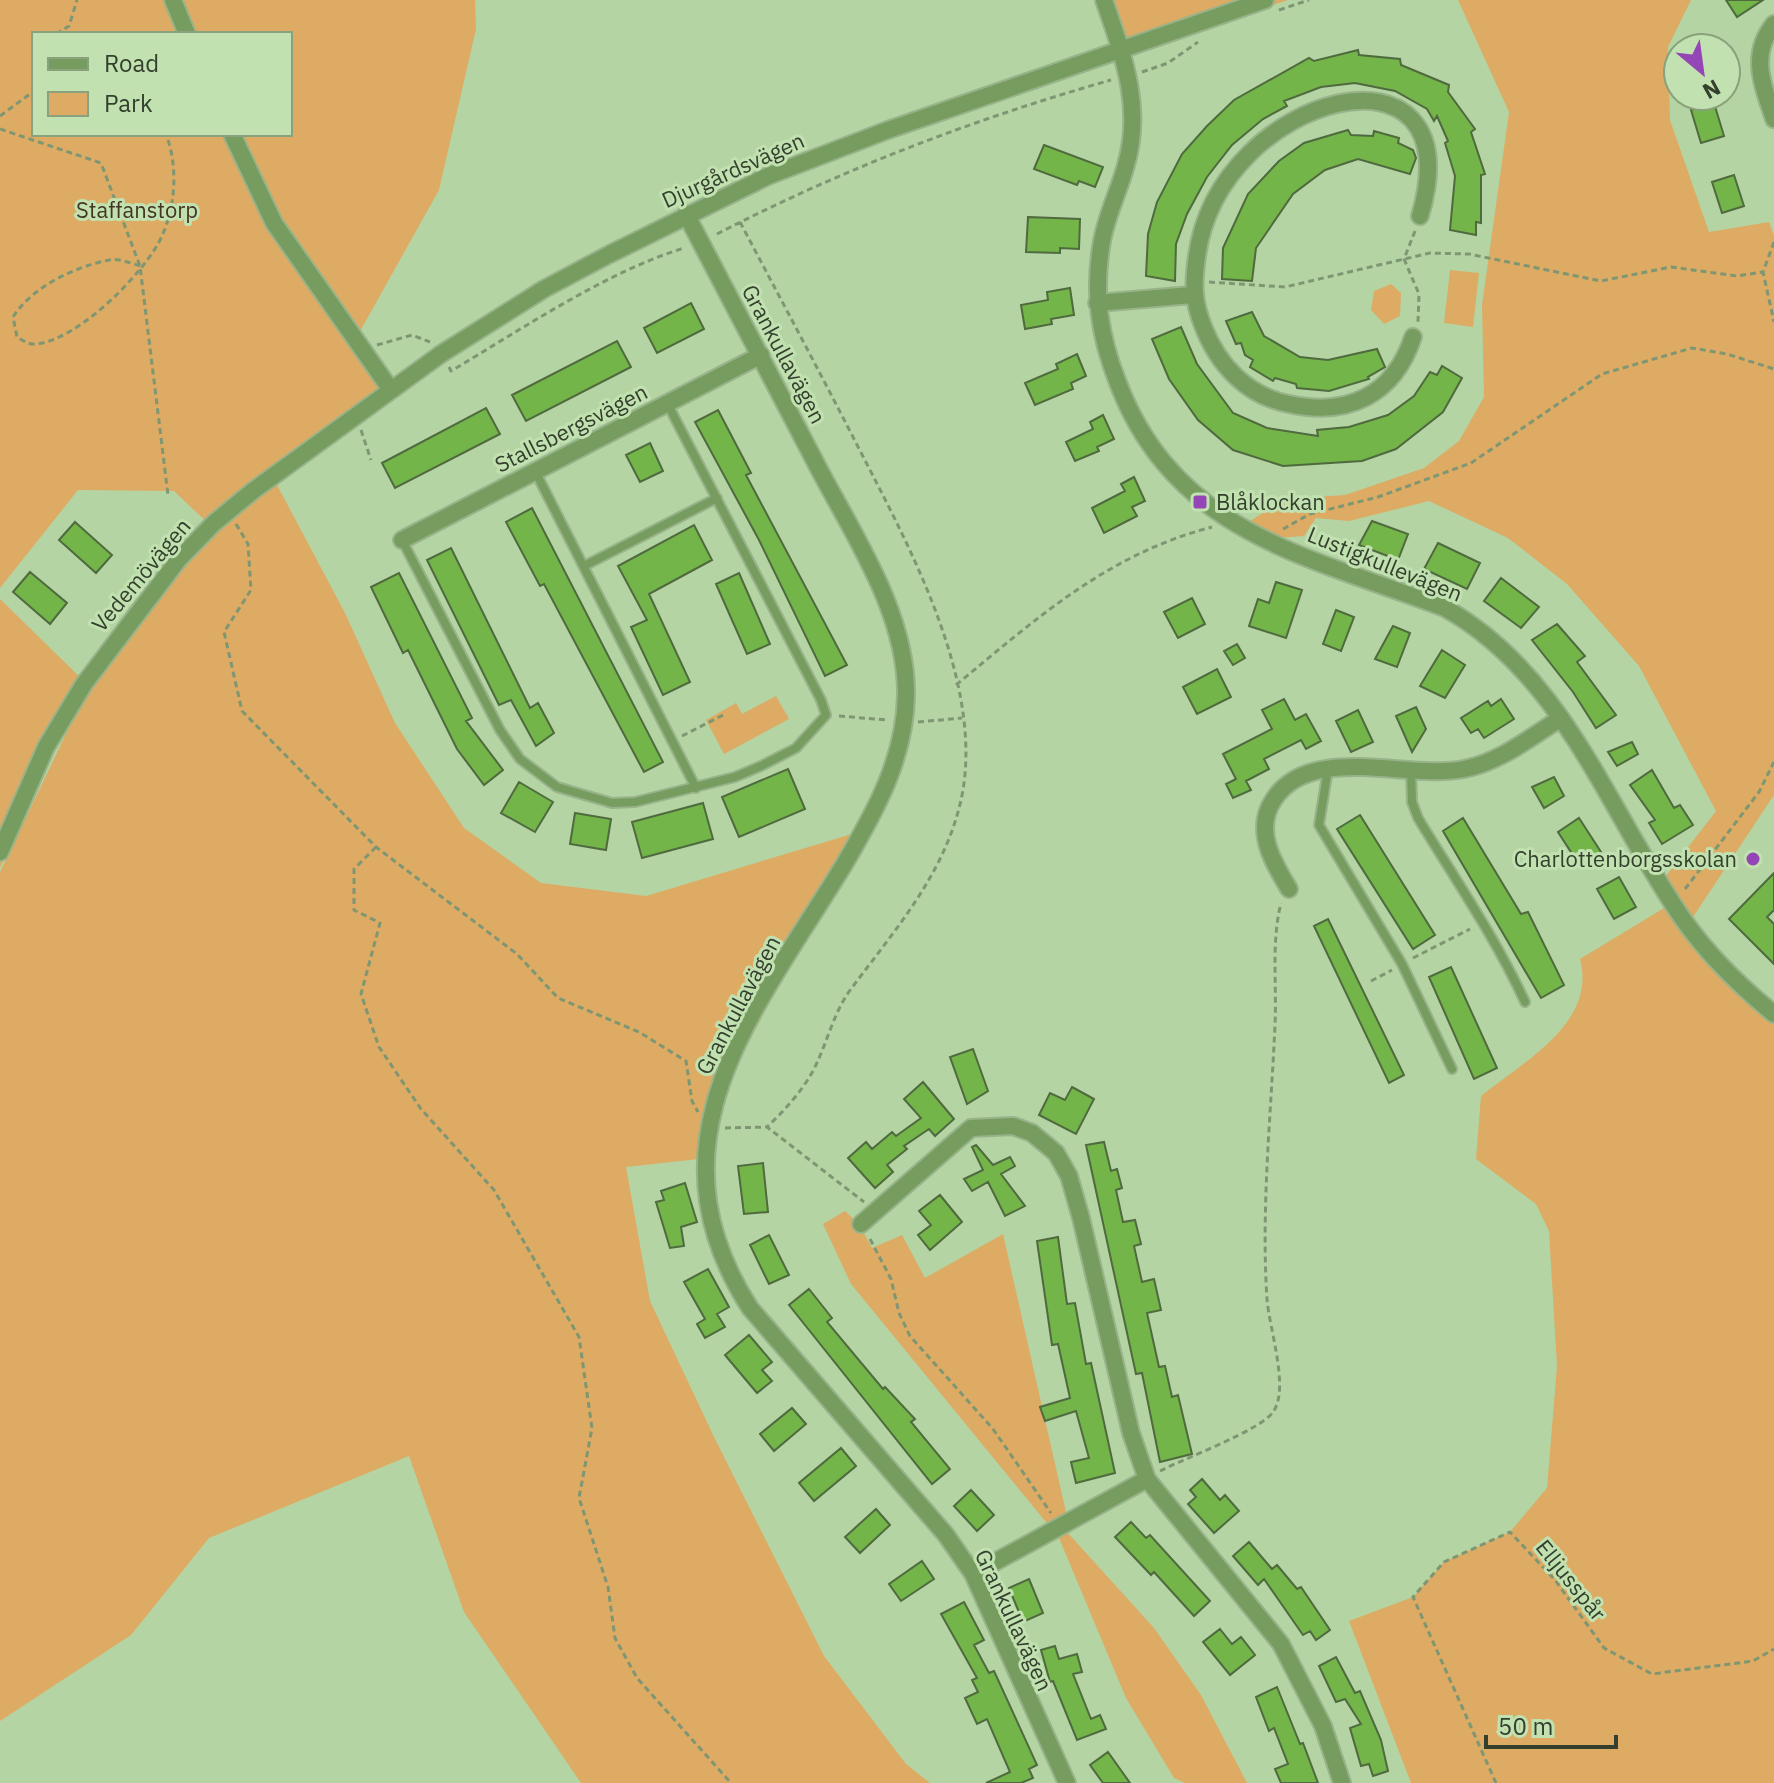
<svg xmlns="http://www.w3.org/2000/svg" width="1774" height="1783" font-family="'IBM Plex Sans',sans-serif">
<rect width="100%" height="100%" fill="#b4d4a4"/>
<path fill="#ddab63" fill-rule="evenodd" d="M0 0H475L476 29 439 190 354 342 390 399 277 485 345 613 395 723 464 828 541 883 646 896 872 828 799 946 729 1080 708 1158 626 1167 650 1301 714 1437 824 1656 906 1764 930 1783H581L464 1612 409 1456 209 1538 131 1635 0 1721V872L83 698 55 743 0 868V599L89 686 174 572 216 531 174 491 78 490 0 588ZM34 34H290V134H34Z
M1103 0H1288L1188 32 1121 47Z
M1458 0H1691L1668 47 1670 120 1709 232 1769 222 1774 236V795L1689 923 1774 1016V1783H1411L1349 1621 1413 1597 1444 1562 1510 1532 1547 1488 1557 1366 1549 1231 1536 1204 1476 1159 1481 1096C1524 1061 1597 1023 1580 959L1674 902 1662 881 1716 811 1639 666 1567 584 1508 538 1429 501 1349 521 1316 518 1304 536 1265 539 1239 528 1285 499 1345 495 1424 468 1459 441 1484 397 1482 305 1509 112Z
M1450 270 1479 273 1473 327 1444 323Z
M1391 284 1401 293 1400 316 1384 324 1371 310 1374 291Z
M776 696 789 719 724 754 706 720 736 703 742 714Z
M845 1211 859 1224 872 1248 902 1235 925 1278 1003 1234 1070 1530 1067 1532 1154 1628 1201 1695 1247 1783H1185L1174 1778 1126 1698 1059 1538 851 1284 823 1224Z"/>
<path fill="#73b548" stroke="#4f6a3f" stroke-width="2" d="M1726 0H1763L1737 17Z
M1358 50 1359 55 1400 59 1401 65 1449 85 1448 92 1475 129 1471 132 1485 174 1481 175V223L1476 222V235L1450 230 1455 176 1445 143 1448 141 1437 116 1434 121 1427 109 1395 91 1355 83 1321 87 1284 101 1287 106 1263 119 1232 145 1207 177 1187 214 1176 244 1175 281 1146 276 1148 234 1157 202 1182 154 1207 126 1234 100 1309 58 1314 61Z
M1714 103 1724 136 1701 143 1691 110Z
M1348 130 1351 135 1373 136 1374 131 1399 138 1398 143 1413 150 1416 158 1410 174 1358 159 1325 170 1293 194 1256 248 1252 281 1222 279 1223 248 1248 194 1279 161 1304 143Z
M1044 145 1103 167 1095 187 1079 181 1077 185 1034 169Z
M1734 175 1744 206 1722 213 1712 182Z
M1028 217 1080 219 1079 249 1060 248V253L1026 252Z
M1070 288 1074 315 1051 319 1052 324 1025 329 1021 305 1048 300 1047 292Z
M691 303 704 329 657 353 644 328Z
M1252 312 1264 336 1300 357 1328 360 1377 349 1385 367 1368 377 1369 379 1329 391 1297 388 1296 384 1275 378 1273 381 1250 367 1253 360 1245 355 1241 343 1236 344 1226 321Z
M1181 327 1197 364 1233 413 1267 428 1318 436 1317 430 1349 427 1388 415 1414 396 1430 372 1437 375 1442 366 1462 378 1443 412 1396 449 1362 461 1283 466 1233 450 1198 420 1169 379 1152 339Z
M617 341 631 367 526 421 512 395Z
M1077 354 1086 376 1071 383 1073 389 1035 405 1025 383 1058 369 1056 364Z
M486 408 500 434 395 488 382 463Z
M718 410 751 473 746 475 847 665 825 676 759 540 695 422Z
M1103 415 1114 439 1097 447 1099 451 1075 461 1066 442 1093 429 1090 422Z
M650 443 663 471 640 482 626 455Z
M1134 477 1145 501 1132 507 1137 516 1104 533 1092 508 1125 491 1121 484Z
M532 508 663 762 644 772 544 584 540 586 506 522Z
M1372 521 1408 534 1398 560 1359 545Z
M75 522 112 555 96 573 59 540Z
M694 525 712 560 649 594 690 682 663 695 631 627 647 620 618 566Z
M1438 543 1480 563 1467 589 1424 569Z
M451 548 530 708 538 703 554 733 536 746 511 700 499 705 427 560Z
M30 572 67 603 50 624 13 592Z
M399 573 472 718 466 721 503 770 484 785 457 749 408 650 403 653 371 587Z
M739 573 770 644 747 654 716 584Z
M1501 578 1539 607 1521 628 1484 601Z
M1276 582 1302 590 1286 638 1249 626 1258 599 1269 603Z
M1192 598 1205 624 1178 638 1164 612Z
M1336 610 1354 617 1341 651 1323 644Z
M1557 624 1585 656 1577 662 1616 715 1596 728 1573 692 1532 640Z
M1393 626 1410 633 1397 667 1375 659Z
M1237 644 1245 658 1233 665 1224 651Z
M1442 650 1465 665 1445 698 1420 686Z
M1217 669 1231 697 1197 714 1183 687Z
M1284 699 1295 720 1306 714 1321 741 1306 749 1301 740 1264 759 1269 769 1246 781 1251 790 1233 798 1226 784 1236 779 1223 754 1272 729 1262 710Z
M1501 699 1514 719 1484 738 1478 729 1471 733 1461 718 1488 701 1491 706Z
M1416 707 1426 729 1412 752 1396 716Z
M1358 710 1373 742 1351 752 1336 721Z
M1632 742 1638 754 1617 766 1608 752Z
M788 769 805 809 739 837 722 797Z
M1652 770 1674 808 1680 805 1693 825 1662 844 1649 823 1655 820 1630 785Z
M1554 777 1564 796 1544 808 1532 787Z
M519 782 553 802 535 832 501 813Z
M703 803 713 839 642 858 632 822Z
M575 813 611 819 606 850 570 844Z
M1360 815 1435 935 1413 949 1337 829Z
M1463 818 1521 914 1528 912 1564 985 1541 998 1443 831Z
M1579 818 1601 852 1580 866 1558 832Z
M1774 873V910L1767 917 1774 924V964L1729 919Z
M1619 877 1636 907 1614 919 1597 889Z
M1328 919 1404 1075 1389 1083 1314 926Z
M1451 967 1497 1068 1474 1079 1429 977Z
M973 1049 988 1091 967 1104 950 1057Z
M923 1082 954 1119 935 1136 929 1129 904 1146 907 1149 887 1165 893 1172 875 1188 848 1158 866 1142 872 1149 892 1132 896 1136 921 1118 904 1099Z
M1072 1087 1094 1099 1076 1134 1039 1115 1050 1093 1065 1100Z
M1104 1142 1111 1171 1117 1169 1122 1188 1116 1190 1123 1222 1135 1220 1141 1244 1134 1246 1142 1282 1154 1279 1161 1310 1147 1313 1159 1367 1165 1366 1172 1397 1178 1395 1192 1454 1160 1462 1142 1373 1136 1374 1086 1145Z
M976 1145 993 1165 1010 1157 1015 1166 1001 1174 1025 1206 1005 1216 988 1182 972 1191 964 1179 983 1170 972 1147Z
M763 1163 768 1212 744 1214 738 1166Z
M685 1183 697 1222 681 1227 684 1246 670 1248 656 1202 664 1200 661 1191Z
M940 1195 962 1222 930 1250 918 1235 931 1225 919 1211Z
M769 1235 789 1275 769 1284 750 1245Z
M1058 1237 1067 1304 1075 1303 1086 1364 1091 1363 1115 1473 1076 1483 1071 1462 1089 1458 1076 1411 1045 1421 1040 1407 1070 1398 1058 1344 1052 1345 1037 1241Z
M708 1269 729 1307 717 1314 725 1327 705 1338 697 1324 705 1319 684 1282Z
M809 1289 832 1318 827 1322 883 1389 885 1387 915 1419 911 1422 950 1469 932 1484 789 1305Z
M749 1335 772 1362 762 1370 772 1381 757 1393 725 1355Z
M792 1408 806 1424 774 1451 760 1434Z
M841 1448 856 1466 814 1501 799 1483Z
M1202 1479 1220 1500 1225 1495 1239 1511 1214 1533 1188 1504 1196 1497 1190 1490Z
M971 1490 994 1515 977 1531 954 1506Z
M876 1509 890 1525 860 1553 845 1537Z
M1131 1522 1146 1538 1150 1535 1210 1601 1194 1616 1154 1572 1151 1575 1115 1537Z
M1249 1542 1272 1569 1277 1565 1297 1589 1301 1587 1330 1630 1316 1640 1310 1631 1303 1635 1264 1579 1258 1585 1233 1556Z
M922 1561 934 1579 901 1601 889 1584Z
M1029 1579 1043 1613 1023 1622 1009 1588Z
M964 1602 984 1640 974 1645 989 1673 994 1671 1037 1765 1029 1769 1033 1778 1021 1783H986L1010 1772 987 1719 977 1724 965 1698 978 1692 972 1680 977 1678 941 1614Z
M1220 1629 1232 1644 1241 1637 1255 1655 1230 1675 1203 1642Z
M1055 1646 1059 1659 1077 1654 1082 1672 1073 1674 1091 1719 1100 1715 1106 1729 1077 1740 1053 1681 1050 1682 1041 1650Z
M1336 1657 1355 1693 1360 1691 1381 1740 1388 1771 1373 1776 1369 1764 1361 1766 1350 1728 1361 1724 1345 1699 1336 1702 1319 1666Z
M1277 1687 1300 1744 1303 1743 1318 1783H1281L1275 1769 1288 1764 1274 1728 1269 1731 1256 1697Z
M1108 1752 1130 1783H1103L1090 1765Z"/>
<g fill="none" stroke-linecap="round" stroke-linejoin="round">
<g stroke="#98b38a" stroke-width="12">
<path id="lane" d="M535 471 696 788
M402 540 500 730 520 759 557 787 612 803 635 802 735 777 761 766 796 748 826 715 821 700 667 403
M584 566 717 498
M1328 769 1319 825 1402 964 1452 1069
M1411 771 1412 802 1418 818C1455 879 1495 937 1525 1002"/>
</g>
<g stroke="#98b38a" stroke-width="20">
<path id="street" d="M173 0 187 34
M1104 0C1123 55 1143 107 1126 165 1119 191 1107 214 1102 241 1093 292 1099 335 1118 383 1176 534 1308 556 1445 608 1566 676 1609 814 1685 922 1710 957 1741 987 1774 1014
M1774 24C1749 55 1763 86 1774 119
M232 134 274 223 391 390
M686 214C730 300 776 385 820 471 856 539 907 615 906 695 905 758 876 810 845 863 757 1008 641 1138 750 1308L946 1535 973 1574 1067 1783
M1097 303 1192 295
M1413 337C1394 395 1348 417 1289 404 1247 396 1218 365 1203 326 1193 301 1193 283 1197 256 1219 92 1476 27 1420 216
M402 540 761 355
M0 852 46 747 84 684 179 559 214 523 254 490 441 354 544 289 610 254 768 176 888 130 1265 0
M1289 889C1273 862 1253 830 1274 799 1311 743 1407 780 1464 769 1500 762 1531 737 1561 718
M861 1224 971 1128 1013 1126 1032 1133 1056 1153 1069 1176 1081 1218 1131 1433 1147 1479 1281 1644 1323 1726 1342 1783
M973 1574 1147 1479"/>
</g>
<path stroke="#7f9673" stroke-width="3" stroke-dasharray="6 4" stroke-linecap="butt" d="M1279 10 1309 0
M56 34 69 26 77 0
M1142 72 1168 63 1198 42
M0 116 34 91
M0 129 101 163 140 266 168 495
M740 222C778 294 816 365 853 437 904 537 982 674 963 790 949 869 897 927 851 989 833 1013 827 1044 813 1071 802 1091 784 1111 767 1127
M1415 231 1404 259 1419 294 1418 322
M717 234C843 169 974 119 1111 80
M1774 242 1763 272 1774 322
M140 266C130 263 119 258 109 260 74 267 32 287 13 317L17 337C22 340 28 344 33 344 75 344 146 272 162 236 176 205 178 166 166 134
M1209 282 1285 287 1430 253 1469 254 1601 281 1671 267 1737 276 1763 272
M377 345 412 335 430 342
M449 367 451 371C522 329 606 272 684 248
M361 430 371 460
M236 524 248 544 251 590 224 632 242 711 376 847 517 954 558 998 639 1032 686 1061 692 1101 698 1112
M1283 529 1310 514 1378 497 1471 463 1602 374 1692 348 1727 354 1774 369
M956 685C1037 618 1108 554 1212 527
M839 716 887 720
M918 722 962 718
M682 736 725 714
M376 847 354 869V910L380 923 361 994 379 1047 421 1109 494 1190 579 1337 592 1428 579 1498 608 1587 615 1638 637 1678 731 1783
M1685 889 1759 792 1774 762
M1413 958 1470 929
M1371 981 1392 970
M725 1128 767 1127 864 1202
M870 1239 891 1279 899 1313 910 1336 993 1429 1051 1513
M1160 1471C1183 1459 1261 1430 1273 1412 1290 1389 1269 1328 1267 1299 1261 1208 1271 1115 1275 1025 1277 984 1271 943 1281 903
M1496 1783 1413 1597 1444 1562 1510 1532 1555 1580 1604 1648 1652 1674 1753 1661 1774 1649"/>
<use href="#lane" stroke="#769d5f" stroke-width="8"/>
<use href="#street" stroke="#769d5f" stroke-width="16"/>
</g>
<g fill="#9546b6" stroke="#c1e1b0" stroke-width="3">
<rect x="1192" y="494" width="16" height="16" rx="4"/>
<circle cx="1753" cy="859" r="8"/>
</g>
<g text-anchor="middle" stroke-width="6" stroke-linejoin="round" paint-order="stroke">
<g font-size="22" fill="#34402d" stroke="#c1e1b0">
<text transform="translate(733 170) rotate(-24)" y="8">Djurgårdsvägen</text>
<text transform="translate(784 354) rotate(62)" y="8">Grankullavägen</text>
<text transform="translate(571 428) rotate(-27)" y="8">Stallsbergsvägen</text>
<text transform="translate(1385 564) rotate(22)" y="8">Lustigkullevägen</text>
<text transform="translate(141 575) rotate(-50)" y="8">Vedemövägen</text>
<text transform="translate(738 1005) rotate(-62)" y="8">Grankullavägen</text>
<text transform="translate(1571 1580) rotate(51)" y="8">Elljusspår</text>
<text transform="translate(1014 1620) rotate(65)" y="8">Grankullavägen</text>
</g>
<g font-size="22" fill="#443522" stroke="#c1e1b0">
<text x="137" y="218">Staffanstorp</text>
</g>
<g font-size="22" fill="#34402d" stroke="#c1e1b0" text-anchor="start">
<text x="1216" y="510">Blåklockan</text>
<text x="1737" y="867" text-anchor="end">Charlottenborgsskolan</text>
</g>
</g>
<rect x="32" y="32" width="260" height="104" fill="#c1e1b0" stroke="#89a17c" stroke-width="2"/>
<rect x="48" y="58" width="40" height="12" fill="#769d5f" stroke="#89a17c" stroke-width="2"/>
<text x="104" y="72" font-size="24" fill="#34402d">Road</text>
<rect x="48" y="92" width="40" height="24" fill="#ddab63" stroke="#89a17c" stroke-width="2"/>
<text x="104" y="112" font-size="24" fill="#34402d">Park</text>
<g transform="translate(1702 72) rotate(151)"><circle r="38" fill="#c1e1b0" stroke="#89a17c" stroke-width="2"/>
<path d="M0-6L14 30L0 20L-14 30Z" fill="#9546b6"/>
<text y="-12" font-size="22" font-weight="bold" text-anchor="middle" fill="#34402d">N</text>
</g>
<path d="M1486 1735v12h130v-12" fill="none" stroke="#34402d" stroke-width="4"/>
<text x="1498" y="1735" font-size="24" fill="#34402d" stroke="#c1e1b0" stroke-width="6" paint-order="stroke">50 m</text>
</svg>
